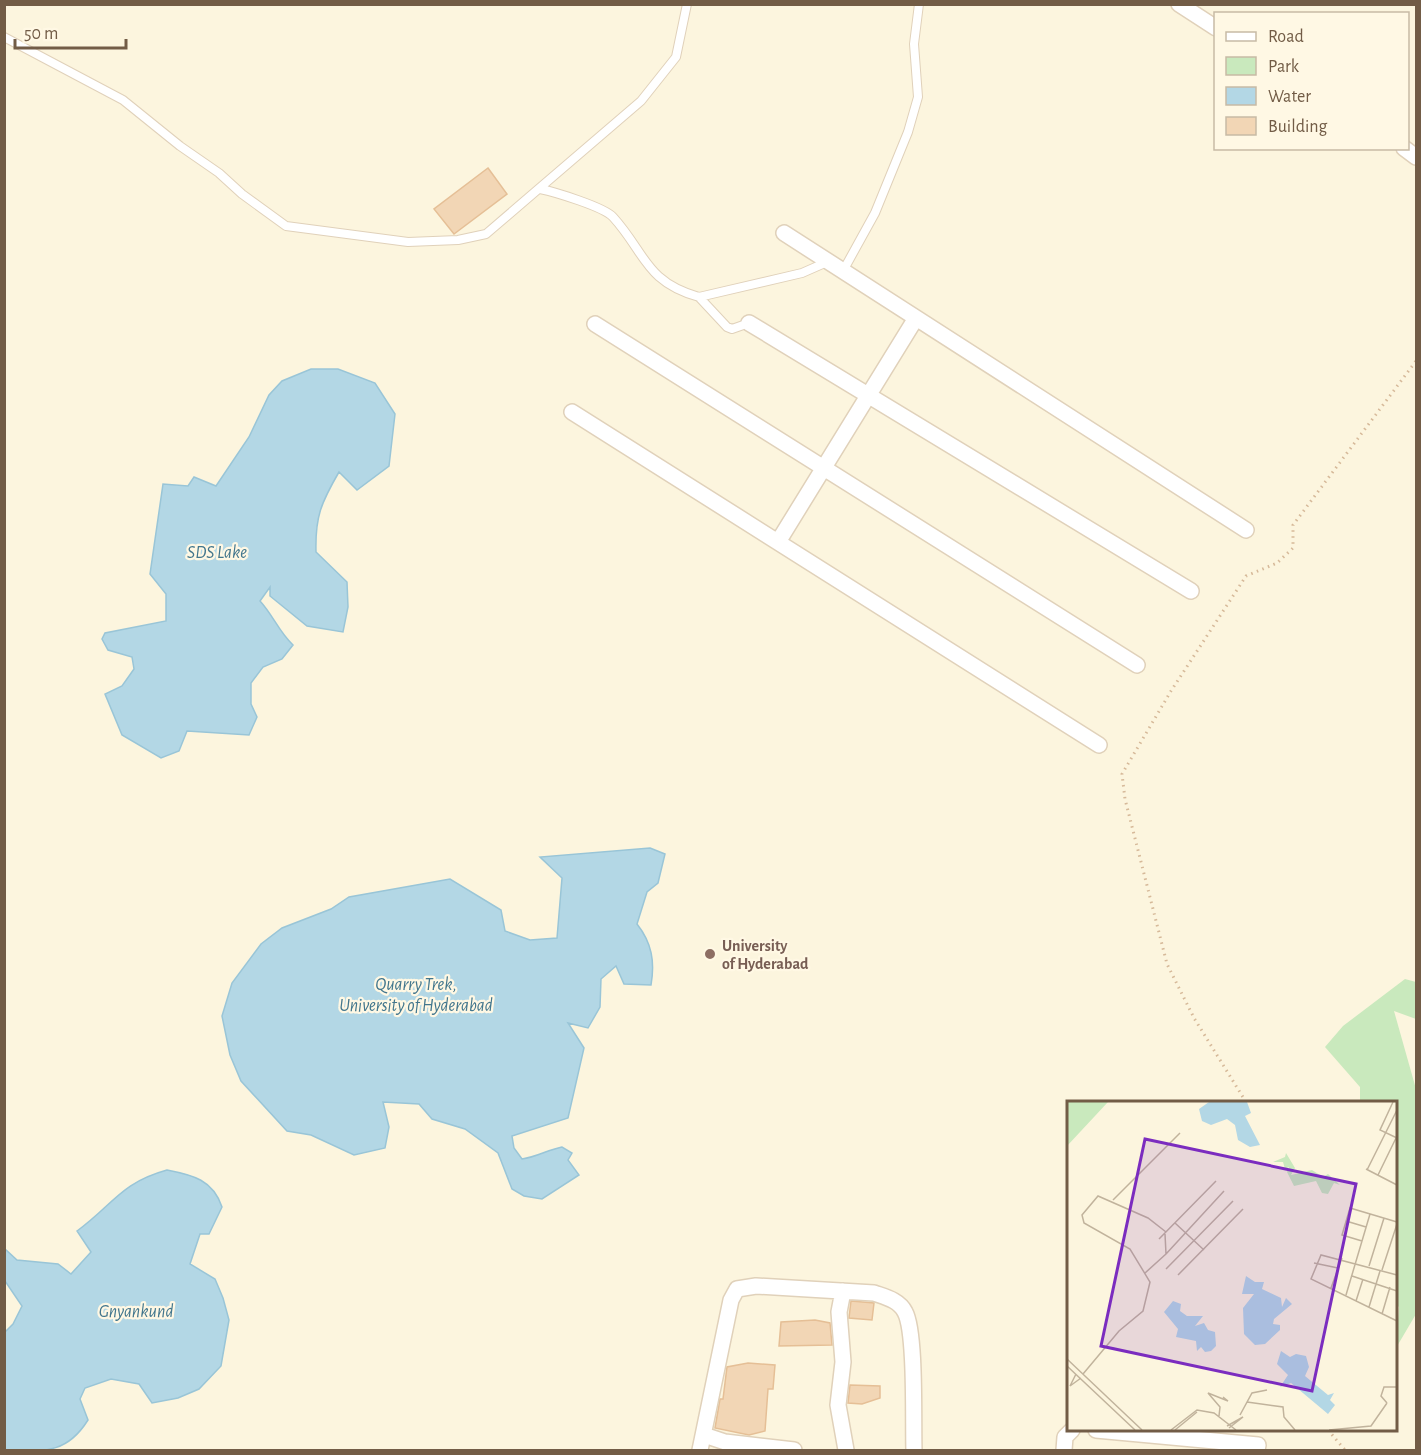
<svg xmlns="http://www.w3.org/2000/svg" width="1421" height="1455" font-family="'Alegreya Sans',sans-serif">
<rect width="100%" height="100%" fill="#fcf5de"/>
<path fill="#c9e9bd" d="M1405 979 1416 982V1019L1394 1011 1416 1089V1314L1396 1348 1399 1307 1396 1304V1102H1360V1087L1325 1047 1343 1026Z"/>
<path fill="#b3d7e5" stroke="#99c5d7" stroke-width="1.5" d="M311 369H338L375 383 395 414 389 466 357 490 339 472C321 503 315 517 316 552L347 582 348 607 343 632 307 626 270 596V587L260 601C273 615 279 632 293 645L282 659 263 667 251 683V704L257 717 249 735 187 731 179 751 161 758 122 735 105 694 122 686 134 669 132 657 108 650 102 639 105 633 166 621V594L150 574 163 484 188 486 194 477 216 486 249 437 269 395 282 381Z
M650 848 665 854 658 883 647 892 637 924C652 943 655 962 651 985L624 984 616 966 601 979 600 1007 588 1028 568 1023 584 1048 568 1118 512 1136 514 1148 522 1159C537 1157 547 1150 562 1147L572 1153 568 1160 579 1175 542 1199 524 1196 512 1189 498 1153 465 1129 432 1119 419 1104 383 1102 389 1127 385 1148 354 1155 311 1135 287 1131 241 1081 230 1055 222 1016 232 983 261 944 282 928 331 909 349 897 450 879 501 910 505 931 530 940 557 938 562 878 540 857Z
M167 1170C193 1175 213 1180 222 1207L209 1234H200L190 1264 215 1279 223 1298 229 1320 221 1366 199 1389 178 1398 152 1403 139 1384 111 1379 85 1388 80 1399 88 1420C66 1455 43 1451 5 1450V1332L13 1324 22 1306 5 1281V1249L17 1260 58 1264 71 1274 91 1252 77 1231C113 1205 120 1183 167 1170Z"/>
<path fill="#f2d6b5" stroke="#e5bf96" stroke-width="1.5" d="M488 168 507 194 454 234 434 209Z
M851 1301 874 1303 872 1320 849 1318Z
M815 1320 830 1323 832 1345 779 1346 781 1322Z
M748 1363 775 1365 773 1389H768L765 1431 749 1435 715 1428 720 1399H723L727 1367Z
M850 1385 880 1386V1398L862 1404 848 1403Z"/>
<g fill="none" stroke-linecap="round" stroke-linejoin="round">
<g stroke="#e0d1ba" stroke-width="10">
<path id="lane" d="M4 37 123 100 180 146 219 173 242 194 286 226 408 242 458 240 486 234 641 101 676 57 687 4
M540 189C555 192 604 207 613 217 645 252 645 282 699 297L802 273 827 262
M843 271 875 213 908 132 918 97 914 44 919 4
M699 297 727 327 732 329 749 323"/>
</g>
<g stroke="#e0d1ba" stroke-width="18">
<path id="street" d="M1179 4 1216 28
M1404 148 1416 157
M784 233 1246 530
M749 323 1191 591
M595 324 1137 665
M572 412 1099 745
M778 542 916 318
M843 1291 839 1312 843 1362 838 1405 846 1450
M1096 1430 1258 1445 1257 1450
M704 1435 725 1442 794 1450
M700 1450 731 1300 737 1289 756 1286 874 1293C885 1297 899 1300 905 1312 916 1332 913 1423 914 1450
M1064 1450 1065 1437 1072 1430"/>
</g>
<path stroke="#d6b999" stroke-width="3" stroke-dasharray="1.5 4.5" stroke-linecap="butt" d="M1246 1102 1194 1018 1167 964 1125 799 1122 774 1171 691 1246 576 1277 563 1293 548V525L1416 361
M1328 1430 1345 1450"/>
<use href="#lane" stroke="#fff" stroke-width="8"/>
<use href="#street" stroke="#fff" stroke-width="15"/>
</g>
<circle fill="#8d6e63" stroke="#fff8e4" stroke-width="2" cx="710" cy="954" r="6"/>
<g text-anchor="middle" stroke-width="4.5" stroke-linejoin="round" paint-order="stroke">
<g font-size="16" font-weight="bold" fill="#785e54" stroke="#fff8e4" text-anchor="start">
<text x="722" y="951">University<tspan x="722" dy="18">of Hyderabad</tspan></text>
</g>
<g font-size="18" font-style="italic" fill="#42768d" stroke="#fff8e4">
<text x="217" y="558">SDS Lake</text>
<text x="416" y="990">Quarry Trek,<tspan x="416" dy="21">University of Hyderabad</tspan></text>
<text x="136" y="1317">Gnyankund</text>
</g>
</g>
<g transform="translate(1067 1101)">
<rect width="330" height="330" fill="#fcf5de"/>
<path d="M0 1H41L0 45ZM219 52 228 67 224 74 245 69 256 76 261 73 273 84 267 82 261 93 255 92 249 80 227 85 220 71 222 66 218 68 216 61H206L218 56Z" fill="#c9e9bd"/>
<path d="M142 1H180L184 12 178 15 193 44 183 46 171 39 168 24 160 18 144 24 135 20 132 8ZM179 175 188 181H197L195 188 214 197 215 206 219 197 225 203 207 218 206 223 213 224V229L198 243 188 244 177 233 176 207 187 193H175ZM106 200 114 203 113 210 120 215H136L128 225 137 222 141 229 148 231 149 245 144 250 138 251 134 246 130 250 129 240 109 236 111 228 97 211ZM214 250 223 256 229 253 239 255 242 266 238 275 261 294 267 292 263 299 268 304 261 313 224 282 213 286 221 274 210 263Z" fill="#b3d7e5"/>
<path fill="none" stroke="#c1b39c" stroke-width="1.5" d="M326 1 313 29 330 37M299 68 330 84M300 69 330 9M311 74 330 35M46 99 113 32M279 120 299 126M108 122 137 149M92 138 149 80M295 140 275 134 283 107 330 121M99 153 157 90M247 162 271 167M302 165 317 117M99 168 166 100M315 169 330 123M78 172 99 153 98 133M111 174 176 108M330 174 254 154 244 178 330 220M285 175 330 190M264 187 275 157M279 194 303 113M289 200 296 178M302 206 313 170M315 213 323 186M0 258 75 329M0 265 68 329M9 273 3 285 14 277M16 273 52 230 76 210 83 181 63 148 17 122 15 114 31 95 81 117 99 131M180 301 216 306 217 316 228 329M320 302 314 295 317 286H330M173 314 185 292 200 289M152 315 153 306 141 292 161 300 156 296M160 325 176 316 162 327M104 329 130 309 147 312 169 329M108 329 130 311M262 329 304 325 320 302"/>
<path fill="#7b2cbf" fill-opacity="0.15" stroke="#7b2cbf" stroke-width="3" d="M78 38 289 83 245 290 34 245Z"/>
<rect width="330" height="330" fill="none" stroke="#725c46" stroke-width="3"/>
</g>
<rect width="1421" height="1455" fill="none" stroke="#725c46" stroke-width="12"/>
<rect x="1214" y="12" width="195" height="138" fill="#fff8e4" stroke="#c7baa5" stroke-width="1.5"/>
<rect x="1226" y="32" width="30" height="9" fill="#ffffff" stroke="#c7baa5" stroke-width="1.5"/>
<text x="1268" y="42" font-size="18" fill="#725c46">Road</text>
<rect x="1226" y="57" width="30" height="18" fill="#c9e9bd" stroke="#c7baa5" stroke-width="1.5"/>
<text x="1268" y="72" font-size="18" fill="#725c46">Park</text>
<rect x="1226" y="87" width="30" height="18" fill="#b3d7e5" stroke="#c7baa5" stroke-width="1.5"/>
<text x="1268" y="102" font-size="18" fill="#725c46">Water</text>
<rect x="1226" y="117" width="30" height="18" fill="#f2d6b5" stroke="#c7baa5" stroke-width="1.5"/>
<text x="1268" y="132" font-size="18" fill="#725c46">Building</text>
<path d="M15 39v9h111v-9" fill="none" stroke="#725c46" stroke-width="3"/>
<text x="24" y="39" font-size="18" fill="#725c46" stroke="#fff8e4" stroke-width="4.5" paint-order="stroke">50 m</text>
</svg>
